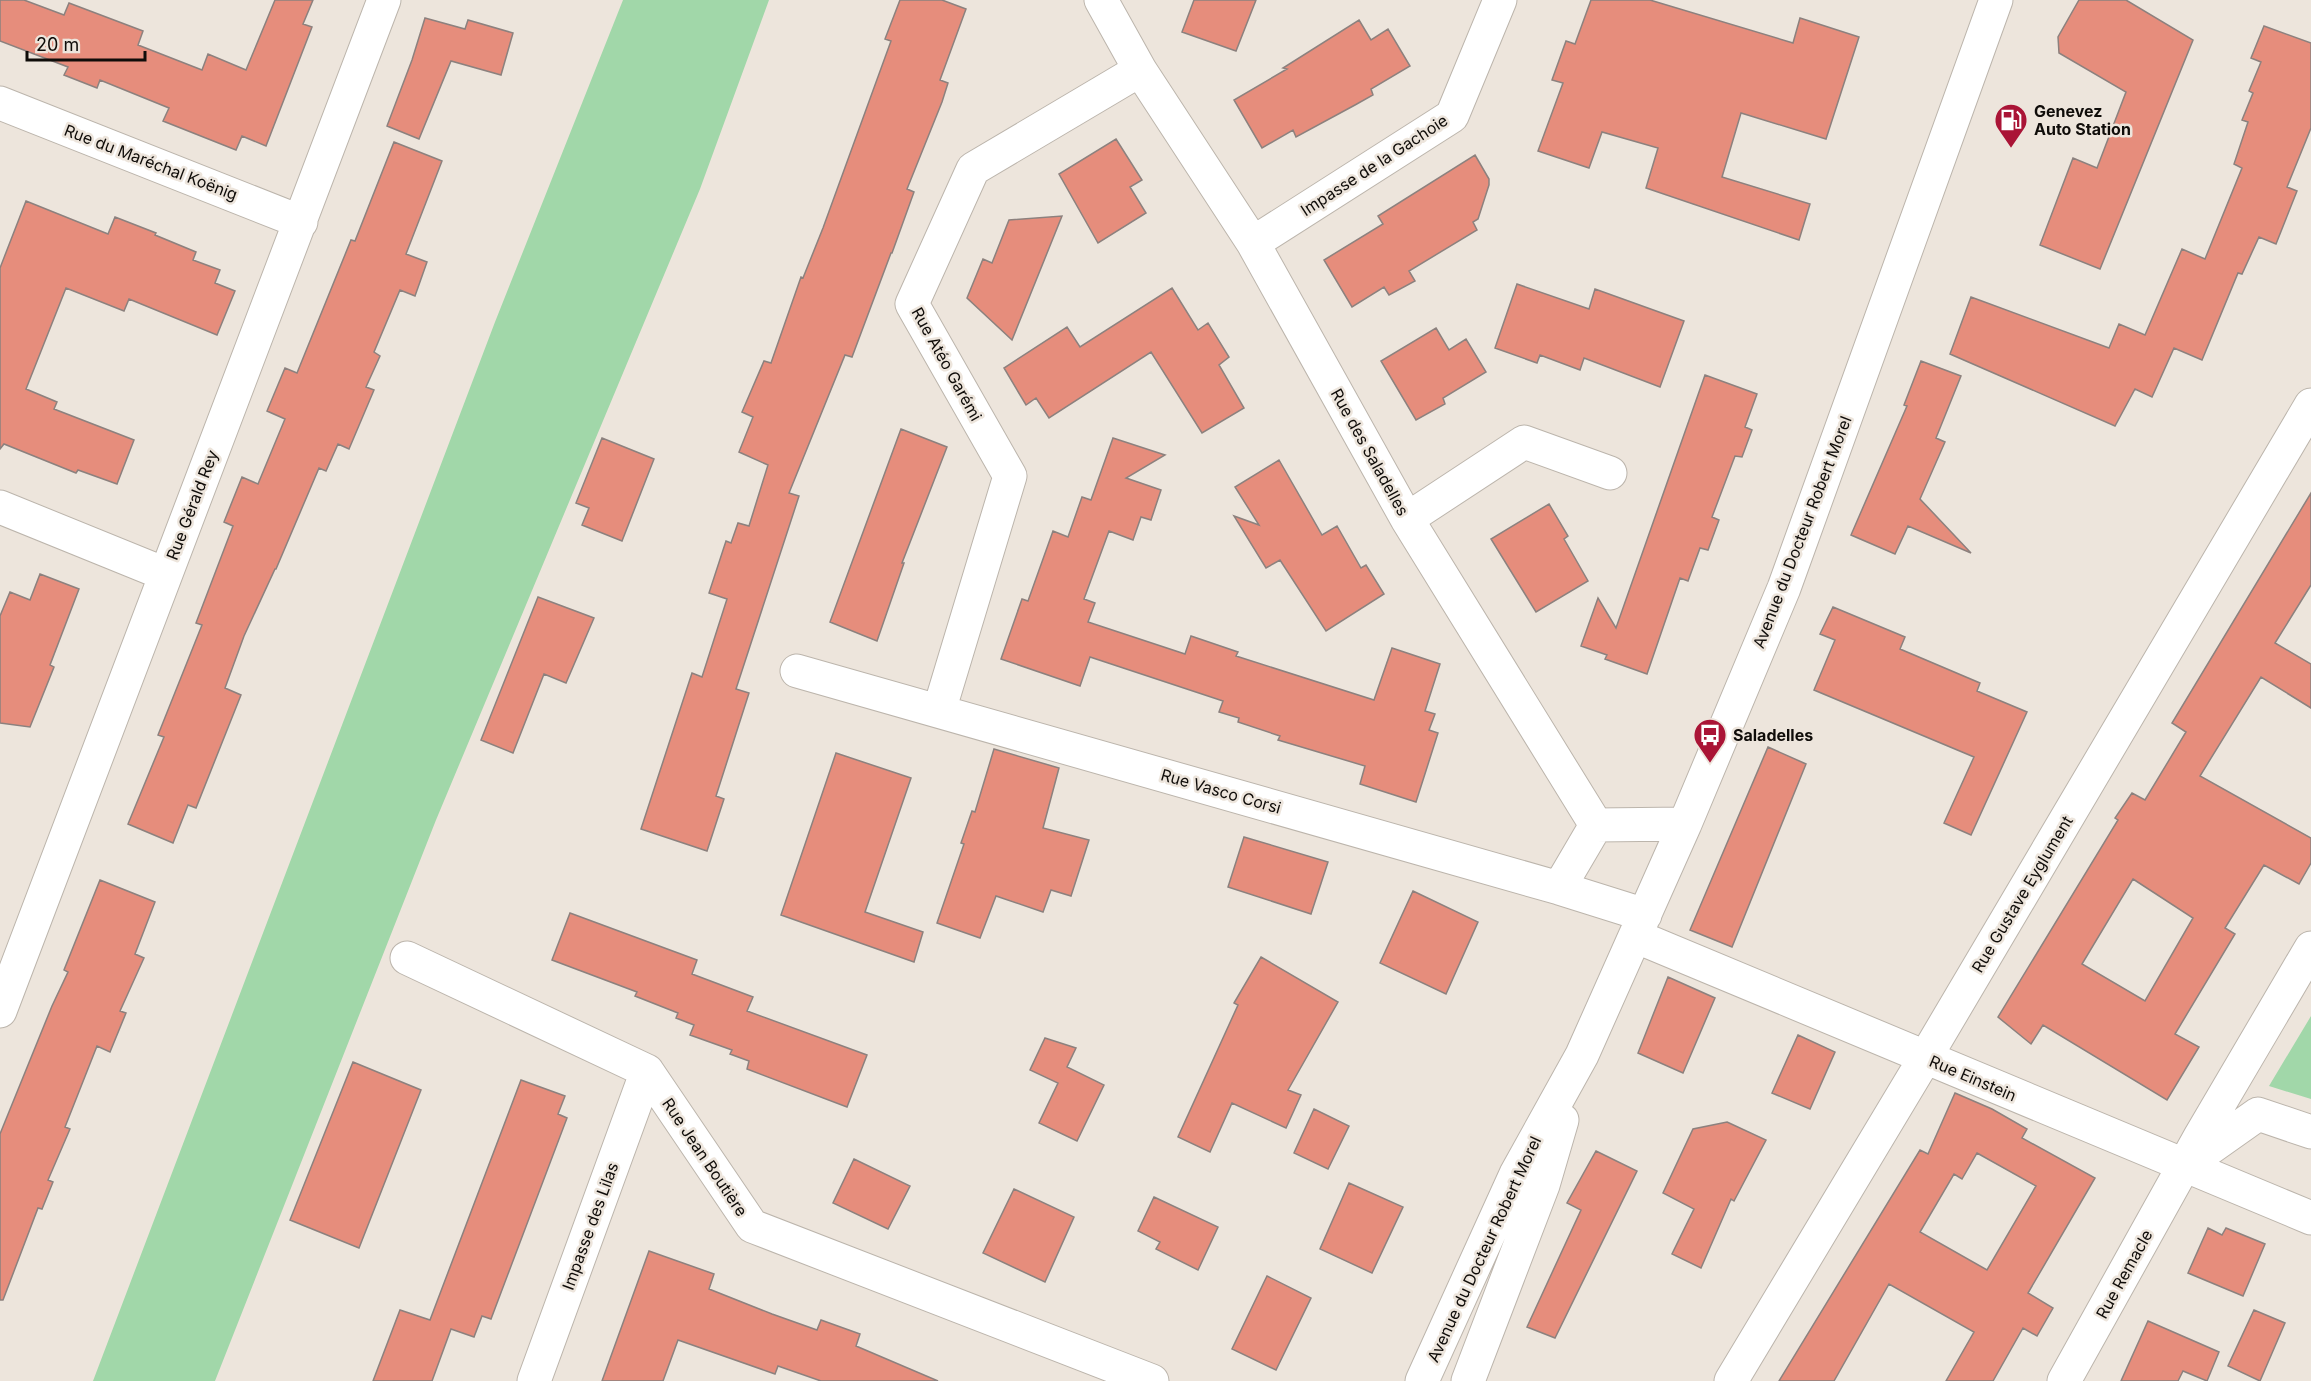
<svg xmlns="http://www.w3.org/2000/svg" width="2311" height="1381" font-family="Inter,sans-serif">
<rect width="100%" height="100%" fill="#ede5dc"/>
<path fill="#a1d7a9" d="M623 0H769L700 189 436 820 215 1381H93L495 322Z
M2311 1016V1099L2269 1086Z"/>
<path fill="#e68d7c" stroke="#8c817e" stroke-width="1.5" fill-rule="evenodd" d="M0 0H24L64 15 69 3 143 31 138 45 202 70 208 54 246 70 275 0H313L303 24 312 27 266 146 242 136 236 150 163 121 169 108 100 80 97 88 64 75 68 67 0 41Z
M900 0H942L966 9 940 80 948 83 942 102 907 189 914 192 892 253H891L852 357 845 355 789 493 799 496 736 689 749 693 716 796 724 799 707 851 641 829 692 673 702 677 727 599 709 593 726 541 731 543 738 523 749 526 768 465 739 452 753 417 742 412 764 361 771 363 801 277 803 278 823 228 891 41 885 39Z
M1194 0H1256L1236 51 1182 32Z
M1591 0H1650L1793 43 1800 18 1859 37 1826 139 1741 113 1722 177 1810 204 1799 240 1646 188 1658 148 1602 132 1589 168 1538 151 1563 83 1552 80 1566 41 1575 44Z
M2079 0H2126L2193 40 2100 269 2040 245 2073 158 2097 168 2126 92 2059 53 2058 37Z
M425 18 465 29 468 20 513 33 501 75 451 61 419 139 387 126 412 60Z
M1359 20 1371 40 1388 29 1410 66 1371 89 1373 95 1355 105 1296 137 1293 130 1262 148 1234 100 1287 69 1283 68Z
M2264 26 2311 43V128L2287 187 2297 191 2276 244 2259 237 2242 274 2238 273 2202 360 2174 348 2152 397 2135 389 2115 426 1950 354 1971 297 2109 348 2119 324 2145 335 2182 249 2205 259 2242 168 2234 164 2248 122 2242 120 2253 93 2249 91 2261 62 2251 58Z
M1116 139 1142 180 1130 187 1146 213 1098 243 1059 174Z
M394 142 442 161 406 254 427 262 415 296 400 290 374 352 380 356 366 387 374 390 349 449 338 444 326 471 319 468 276 569H275L244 636 225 688 241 695 196 808 188 805 173 843 128 824 164 737 158 735 202 625 196 623 233 526 224 522 242 477 258 484 285 419 267 411 285 368 297 373 351 240 355 241Z
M1475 155 1489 179V185L1478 219 1473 222 1477 230 1409 271 1415 281 1389 295 1384 287 1352 307 1324 260 1383 224 1378 216Z
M26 201 108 234 115 217 156 233 155 235 196 252 193 260 220 270 215 283 235 291 217 335 129 299 124 311 66 288 26 389 57 402 54 409 134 440 117 484 78 470 76 473 4 444 0 449V268Z
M1062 216 1012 340 967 298 983 259 992 263 1009 220Z
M1517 284 1589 309 1595 289 1684 321 1660 387 1584 358 1580 370 1540 355 1537 363 1495 348Z
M1172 288 1198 330 1208 323 1229 357 1219 365 1244 408 1202 433 1151 352 1049 418 1036 398 1026 405 1004 368 1067 327 1080 347Z
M1436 328 1449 350 1466 339 1486 372 1443 398 1445 404 1416 420 1381 361Z
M1921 361 1961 376 1936 438 1945 442 1920 499 1971 553 1908 526 1895 554 1851 535 1907 406 1904 405Z
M1705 375 1757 394 1745 427 1752 430 1742 457 1735 456 1712 517 1719 520 1708 550 1700 548 1688 581 1680 578 1647 674 1605 659 1607 655 1581 646 1598 598 1616 628Z
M901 429 947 447 902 563H904L877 641 830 622Z
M602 438 654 459 622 541 582 525 589 508 576 503Z
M1113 438 1165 455 1126 478 1161 490 1151 520 1141 517 1133 540 1109 531 1084 599 1095 603 1088 622 1185 654 1191 636 1238 652 1236 656 1374 700 1392 648 1440 664 1425 711 1435 714 1429 730 1438 733 1416 802 1360 784 1365 766 1278 740 1280 736 1238 722 1239 718 1219 712 1223 701 1090 657 1080 686 1001 659 1022 599 1028 601 1053 531 1068 537 1082 497 1091 500Z
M1279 460 1322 535 1337 526 1361 568 1366 565 1384 594 1326 631 1280 560 1266 568 1234 516 1259 525 1235 487Z
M2311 493V585L2275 643 2311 664V708L2261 677 2200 776 2311 838V863L2299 884 2264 865 2225 928 2235 934 2175 1034 2199 1047 2167 1100 2043 1025 2031 1044 1998 1017 2118 820 2115 818 2132 793 2145 800 2186 732 2172 723ZM2133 879 2193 918 2145 1001 2082 964Z
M1549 504 1568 536 1564 539 1588 581 1536 612 1491 539Z
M40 574 79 589 50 665 54 667 30 727 0 723V616L10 592 30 600Z
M538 597 594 618 566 683 544 674 513 753 481 740Z
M1833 607 1905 637 1900 649 1980 683 1977 691 2027 712 1971 835 1944 823 1974 757 1814 690 1835 640 1820 634Z
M1768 747 1806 764 1732 947 1690 930Z
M994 749 1059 768 1043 828 1089 840 1071 896 1051 890 1043 912 996 896 980 938 937 923 964 844 961 843 972 811 975 812Z
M836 753 911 778 865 912 923 932 914 962 781 915Z
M1244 837 1328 862 1311 914 1228 887Z
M100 880 155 902 135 954 144 958 120 1011 126 1013 110 1052 97 1046 65 1127 70 1129 48 1180 53 1182 42 1209 38 1208 3 1300H0V1134L52 1006 68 972 64 970Z
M1413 891 1478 922 1446 994 1380 963Z
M570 913 697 960 692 974 753 997 747 1011 867 1055 847 1107 747 1069 749 1061 730 1054 732 1050 690 1035 694 1025 676 1018 678 1013 635 996 637 992 552 960Z
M1261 957 1338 1002 1288 1090 1301 1095 1286 1128 1232 1103 1210 1152 1178 1137 1238 1005 1234 1003Z
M1668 977 1715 998 1683 1073 1638 1053Z
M1798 1035 1835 1052 1810 1109 1772 1093Z
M1045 1038 1076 1048 1067 1067 1104 1085 1077 1141 1039 1123 1058 1083 1030 1070Z
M353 1062 421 1090 359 1248 290 1220Z
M521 1080 565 1096 558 1114 567 1118 491 1319 482 1316 474 1337 451 1329 432 1381H373L400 1310 430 1320Z
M1955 1093 1992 1109 2027 1129 2022 1138 2095 1178 2028 1293 2053 1308 2037 1336 2023 1328 1993 1381H1946L1974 1332 1889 1284 1834 1381H1779L1920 1150 1928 1154ZM1977 1153 2036 1186 1987 1270 1920 1232 1954 1174 1962 1179Z
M1314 1109 1349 1126 1328 1169 1294 1153Z
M1727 1122 1766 1140 1734 1201 1731 1199 1701 1268 1672 1254 1694 1209 1663 1193 1693 1129Z
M1596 1151 1637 1171 1555 1338 1527 1327 1581 1210 1567 1203Z
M854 1159 910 1186 888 1229 833 1203Z
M1349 1183 1403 1207 1372 1273 1320 1249Z
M1014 1189 1074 1217 1045 1282 983 1253Z
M1154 1197 1218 1227 1198 1270 1156 1249 1160 1242 1138 1231Z
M2208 1228 2222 1235 2226 1228 2265 1244 2243 1296 2188 1273Z
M649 1251 714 1274 709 1289 772 1314 817 1330 821 1320 860 1334 856 1346 938 1381H821L778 1366 775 1374 678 1340 663 1381H602Z
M1267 1276 1311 1298 1276 1370 1232 1349Z
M2254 1310 2285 1323 2260 1381 2228 1366Z
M2148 1321 2219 1352 2207 1381 2183 1371 2178 1381H2121Z"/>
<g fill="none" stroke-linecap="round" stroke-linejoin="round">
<g stroke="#bcb5ac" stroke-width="35">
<path id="minor" d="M1101 0 1140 70 1253 243 1407 519 1596 825 1685 824
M0 103 301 222
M1253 243 1452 116 1500 0
M0 507 165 574
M1407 519 1524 442 1610 473
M797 671 1559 888 1645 915
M939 711 1010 476 912 304 973 169 1140 70
M1559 888 1596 825
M1635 936 2311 1218
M407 958 647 1071 752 1226 1152 1381
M0 1011 384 0
M2193 1160 2258 1114 2311 1132
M534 1381 647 1071
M1422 1381 1516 1174 1582 1055 1685 824 1784 588 1996 0
M1468 1381 1543 1185 1562 1120
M1731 1381 1925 1058 2311 405
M2064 1381 2201 1135 2311 948"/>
</g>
<use href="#minor" stroke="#fff" stroke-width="33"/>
</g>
<defs>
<g id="fuel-pin" transform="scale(1.725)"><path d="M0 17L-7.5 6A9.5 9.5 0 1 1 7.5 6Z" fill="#aa1436" stroke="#ede5dc"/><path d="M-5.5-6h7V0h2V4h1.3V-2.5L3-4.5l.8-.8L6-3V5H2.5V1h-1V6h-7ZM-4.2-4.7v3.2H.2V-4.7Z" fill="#fff"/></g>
<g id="bus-pin" transform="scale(1.725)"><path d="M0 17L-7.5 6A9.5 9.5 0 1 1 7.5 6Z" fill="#aa1436" stroke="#ede5dc"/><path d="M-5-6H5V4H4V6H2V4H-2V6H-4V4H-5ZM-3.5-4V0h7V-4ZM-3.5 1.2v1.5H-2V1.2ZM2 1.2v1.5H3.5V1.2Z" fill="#fff"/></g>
</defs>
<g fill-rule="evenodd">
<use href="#fuel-pin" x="2011" y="120"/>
<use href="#bus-pin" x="1710" y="735"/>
</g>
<g text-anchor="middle" stroke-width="5" stroke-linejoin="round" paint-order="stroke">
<g font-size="16" font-weight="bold" fill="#0f0c09" stroke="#ede5dc" text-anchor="start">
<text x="2034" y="117">Genevez<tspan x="2034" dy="18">Auto Station</tspan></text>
<text x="1733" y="741">Saladelles</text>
</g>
<g font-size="16" fill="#0f0c09" stroke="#ede5dc">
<text transform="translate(151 162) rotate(21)" y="6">Rue du Maréchal Koënig</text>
<text transform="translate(1374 165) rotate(-33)" y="6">Impasse de la Gachoie</text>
<text transform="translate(947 364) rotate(61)" y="6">Rue Atéo Garémi</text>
<text transform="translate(1370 452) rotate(61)" y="6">Rue des Saladelles</text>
<text transform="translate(192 505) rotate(-69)" y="6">Rue Gérald Rey</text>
<text transform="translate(1802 532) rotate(-69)" y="6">Avenue du Docteur Robert Morel</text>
<text transform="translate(1221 791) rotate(16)" y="6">Rue Vasco Corsi</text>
<text transform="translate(2022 894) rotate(-59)" y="6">Rue Gustave Eyglument</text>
<text transform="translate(1973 1078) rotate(23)" y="6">Rue Einstein</text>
<text transform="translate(705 1157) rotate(56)" y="6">Rue Jean Boutière</text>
<text transform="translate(590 1226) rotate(-70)" y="6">Impasse des Lilas</text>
<text transform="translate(1484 1249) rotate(-65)" y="6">Avenue du Docteur Robert Morel</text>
<text transform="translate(2124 1274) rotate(-61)" y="6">Rue Remacle</text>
</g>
</g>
<path d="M27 51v9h118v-9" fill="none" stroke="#0f0c09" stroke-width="3"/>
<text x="36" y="51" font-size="18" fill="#0f0c09" stroke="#ede5dc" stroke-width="4.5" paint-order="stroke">20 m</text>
</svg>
